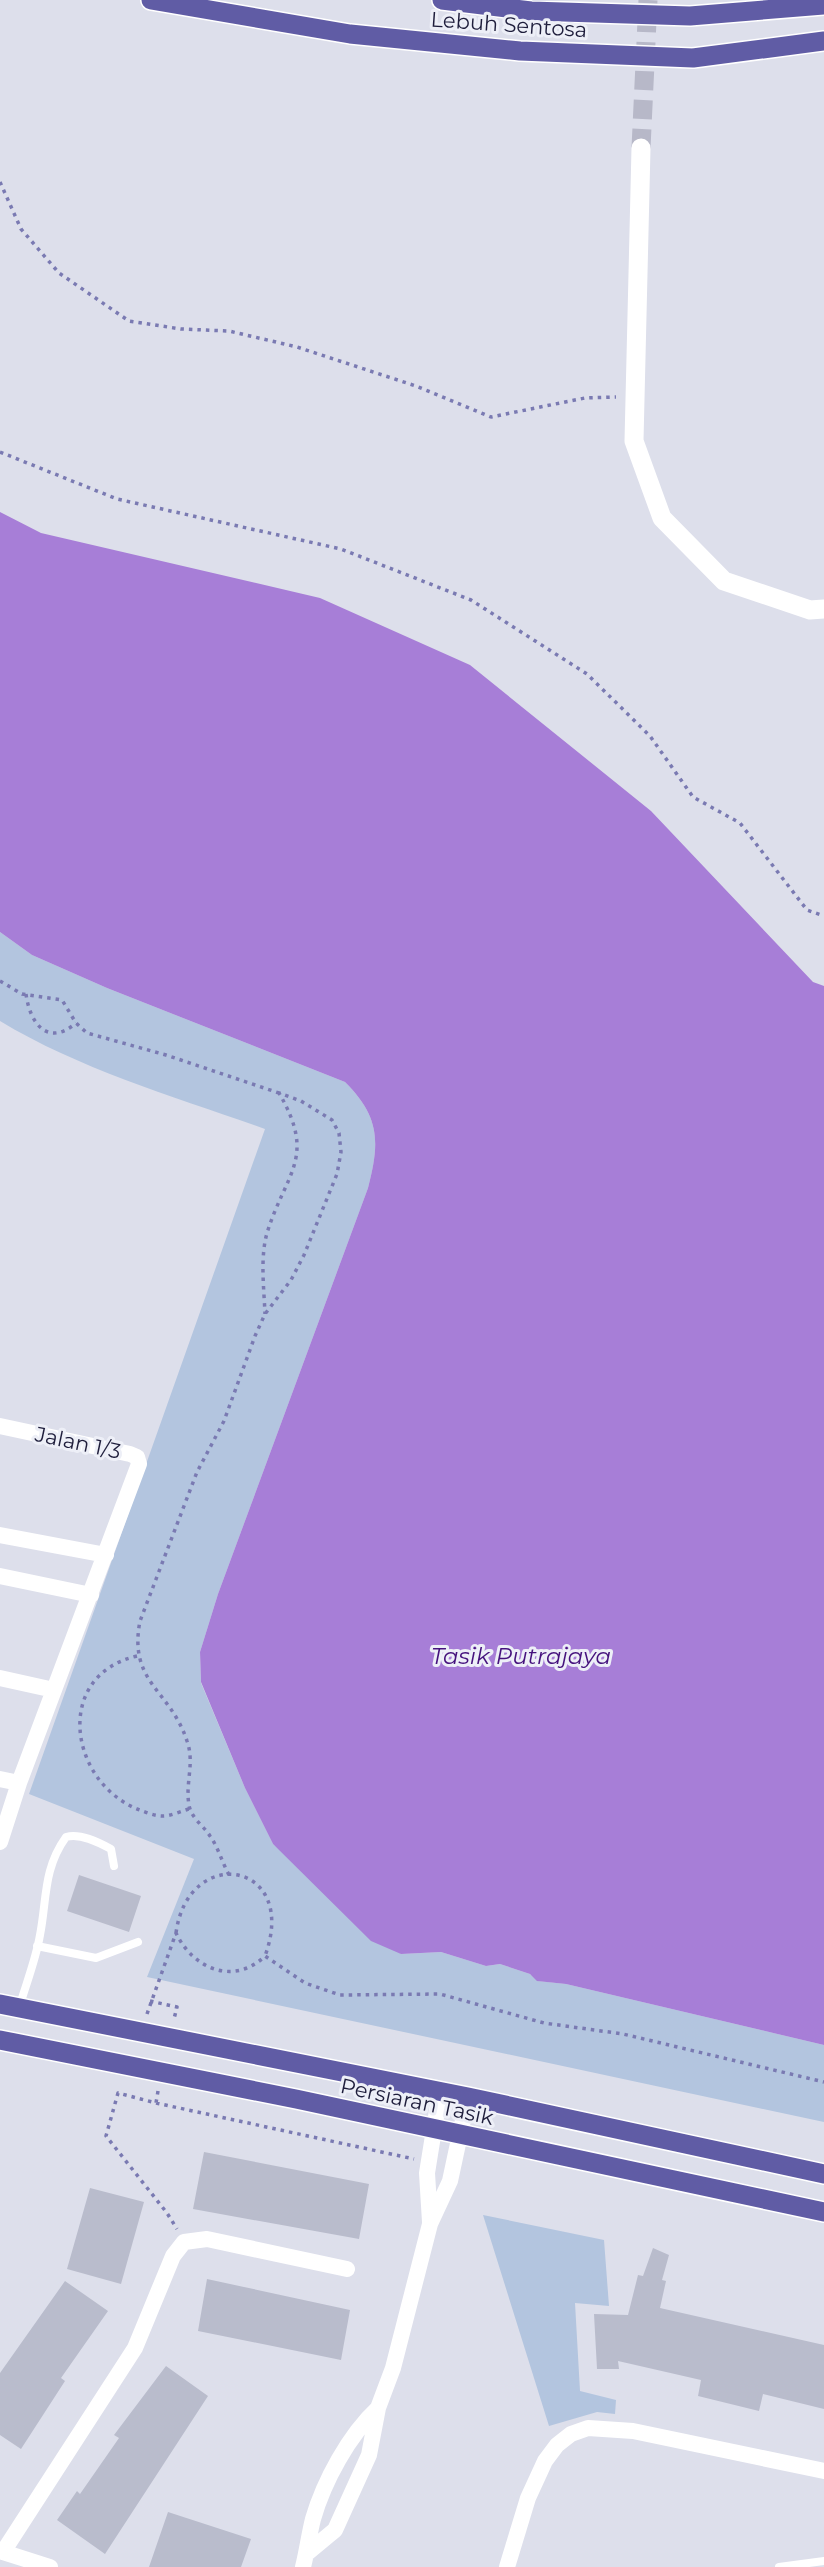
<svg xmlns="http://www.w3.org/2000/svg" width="824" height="2567" font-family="Montserrat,sans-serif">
<rect width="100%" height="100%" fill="#dddfeb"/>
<path fill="#b3c5df" d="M0 932 32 955 107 988 345 1082C380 1117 380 1142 368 1188L218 1594 200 1652 201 1683 245 1788 273 1844 401 1954 441 1952 486 1966 500 1964 530 1974 538 1981 566 1984 824 2045V2122L147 1977 194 1859 29 1794 265 1129C176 1097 81 1070 0 1021Z
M483 2215 604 2240 609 2306 575 2303 580 2391 616 2400 615 2414 597 2412 549 2426Z"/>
<path fill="#a77ed7" d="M0 512 41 533 320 598 470 665 651 811 813 982 824 986V2045L566 1984 537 1981 530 1974 500 1964 486 1966 441 1952 401 1954 371 1941 273 1844 245 1788 201 1682 200 1652 218 1594 368 1188C380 1142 380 1117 345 1082L107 988 32 955 0 932Z"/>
<path fill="#b9bccc" d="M79 1875 141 1896 129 1932 67 1911Z
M204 2152 369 2184 359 2239 193 2209Z
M90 2188 144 2202 121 2284 67 2269Z
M653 2248 669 2255 662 2280 666 2281 660 2308 824 2345V2409L763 2394 759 2411 698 2396 701 2380 618 2361 619 2369H597L594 2314 628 2315 638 2275 643 2276Z
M207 2279 350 2310 341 2360 198 2331Z
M65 2281 108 2311 61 2378 65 2381 21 2449 0 2435V2373Z
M166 2366 208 2396 105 2554 57 2520 77 2491 80 2494 119 2438 114 2435Z
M168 2512 251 2539 241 2567H149Z"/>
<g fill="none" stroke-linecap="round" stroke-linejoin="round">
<path stroke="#b7b8c8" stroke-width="19" stroke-dasharray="19 10" stroke-linecap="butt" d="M641 148 648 0"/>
<g stroke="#fff" stroke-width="22">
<path id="primary" d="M151 0 350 34 520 51 693 58 824 41
M442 0 531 11 690 16 824 5
M0 2004 468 2097 824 2174
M0 2040 296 2099 824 2212"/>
</g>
<path stroke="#7a7ab2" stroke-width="3.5" stroke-dasharray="3.5 5" stroke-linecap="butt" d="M0 182 21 229 59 273 129 321 181 329 229 331 297 347 416 386 491 417 585 398 616 397
M0 452 117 499 341 549 471 600 587 674 650 736 693 797 740 823 807 910 824 916
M0 981 22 994 62 1000 76 1023 87 1033 166 1055 279 1093
M26 994C30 1024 48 1047 76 1023
M137 1656C54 1675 68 1780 137 1809 145 1812 154 1816 163 1816 171 1816 181 1811 189 1809
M229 1875C222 1862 218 1847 210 1836 203 1825 191 1818 189 1805 185 1783 195 1763 187 1741 170 1689 128 1683 140 1621L197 1472 224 1421 255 1336 265 1314 291 1280 304 1255 337 1174 341 1152 339 1133 332 1120 301 1101 279 1093C317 1158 286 1172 267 1233 260 1258 264 1288 265 1314
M176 1933C188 1843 300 1861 265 1956
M150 2001 177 2007 174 2019
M147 2014 176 1933C193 1969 234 1986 265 1956L305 1983 340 1995 440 1994 544 2023 623 2034 824 2082
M158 2091 156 2103 118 2093 106 2136 167 2213 177 2229
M156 2103 414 2159"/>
<path stroke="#fff" stroke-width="8" d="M37 1946 96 1958 138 1942
M19 2008C26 1984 36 1959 40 1935 47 1899 43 1869 66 1837 80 1833 98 1842 111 1849L114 1866
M779 2567 824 2561"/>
<path stroke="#fff" stroke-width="16" d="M0 1426 130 1454 137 1457 139 1464 19 1783 0 1842
M0 1535 106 1555
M0 1576 91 1595
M0 1678 54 1690
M0 1779 19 1783
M430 2222 427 2173 440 2092
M0 2551 50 2567
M3 2552 135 2348 173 2256 184 2242 207 2239 347 2269
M306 2554 335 2530 369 2455 378 2408 393 2368 430 2224 450 2181 468 2097
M303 2567C307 2551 309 2535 313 2519 324 2481 349 2435 378 2408
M507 2567 528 2498 545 2461 557 2445 571 2434 588 2428 633 2431 824 2471"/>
<path stroke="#fff" stroke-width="19" d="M641 148 634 441 662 518 724 581 810 610 824 609"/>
<use href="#primary" stroke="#605ca5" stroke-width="19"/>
</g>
<g text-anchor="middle" stroke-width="6" stroke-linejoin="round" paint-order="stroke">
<g font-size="21" fill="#1e1d3b" stroke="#edeff7">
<text transform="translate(509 25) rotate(4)" y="7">Lebuh Sentosa</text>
<text transform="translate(78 1443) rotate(12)" y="7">Jalan 1/3</text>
<text transform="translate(417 2102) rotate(12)" y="7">Persiaran Tasik</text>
</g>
<g font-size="23" font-style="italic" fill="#45127d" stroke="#edeff7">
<text x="521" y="1664">Tasik Putrajaya</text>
</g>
</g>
</svg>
